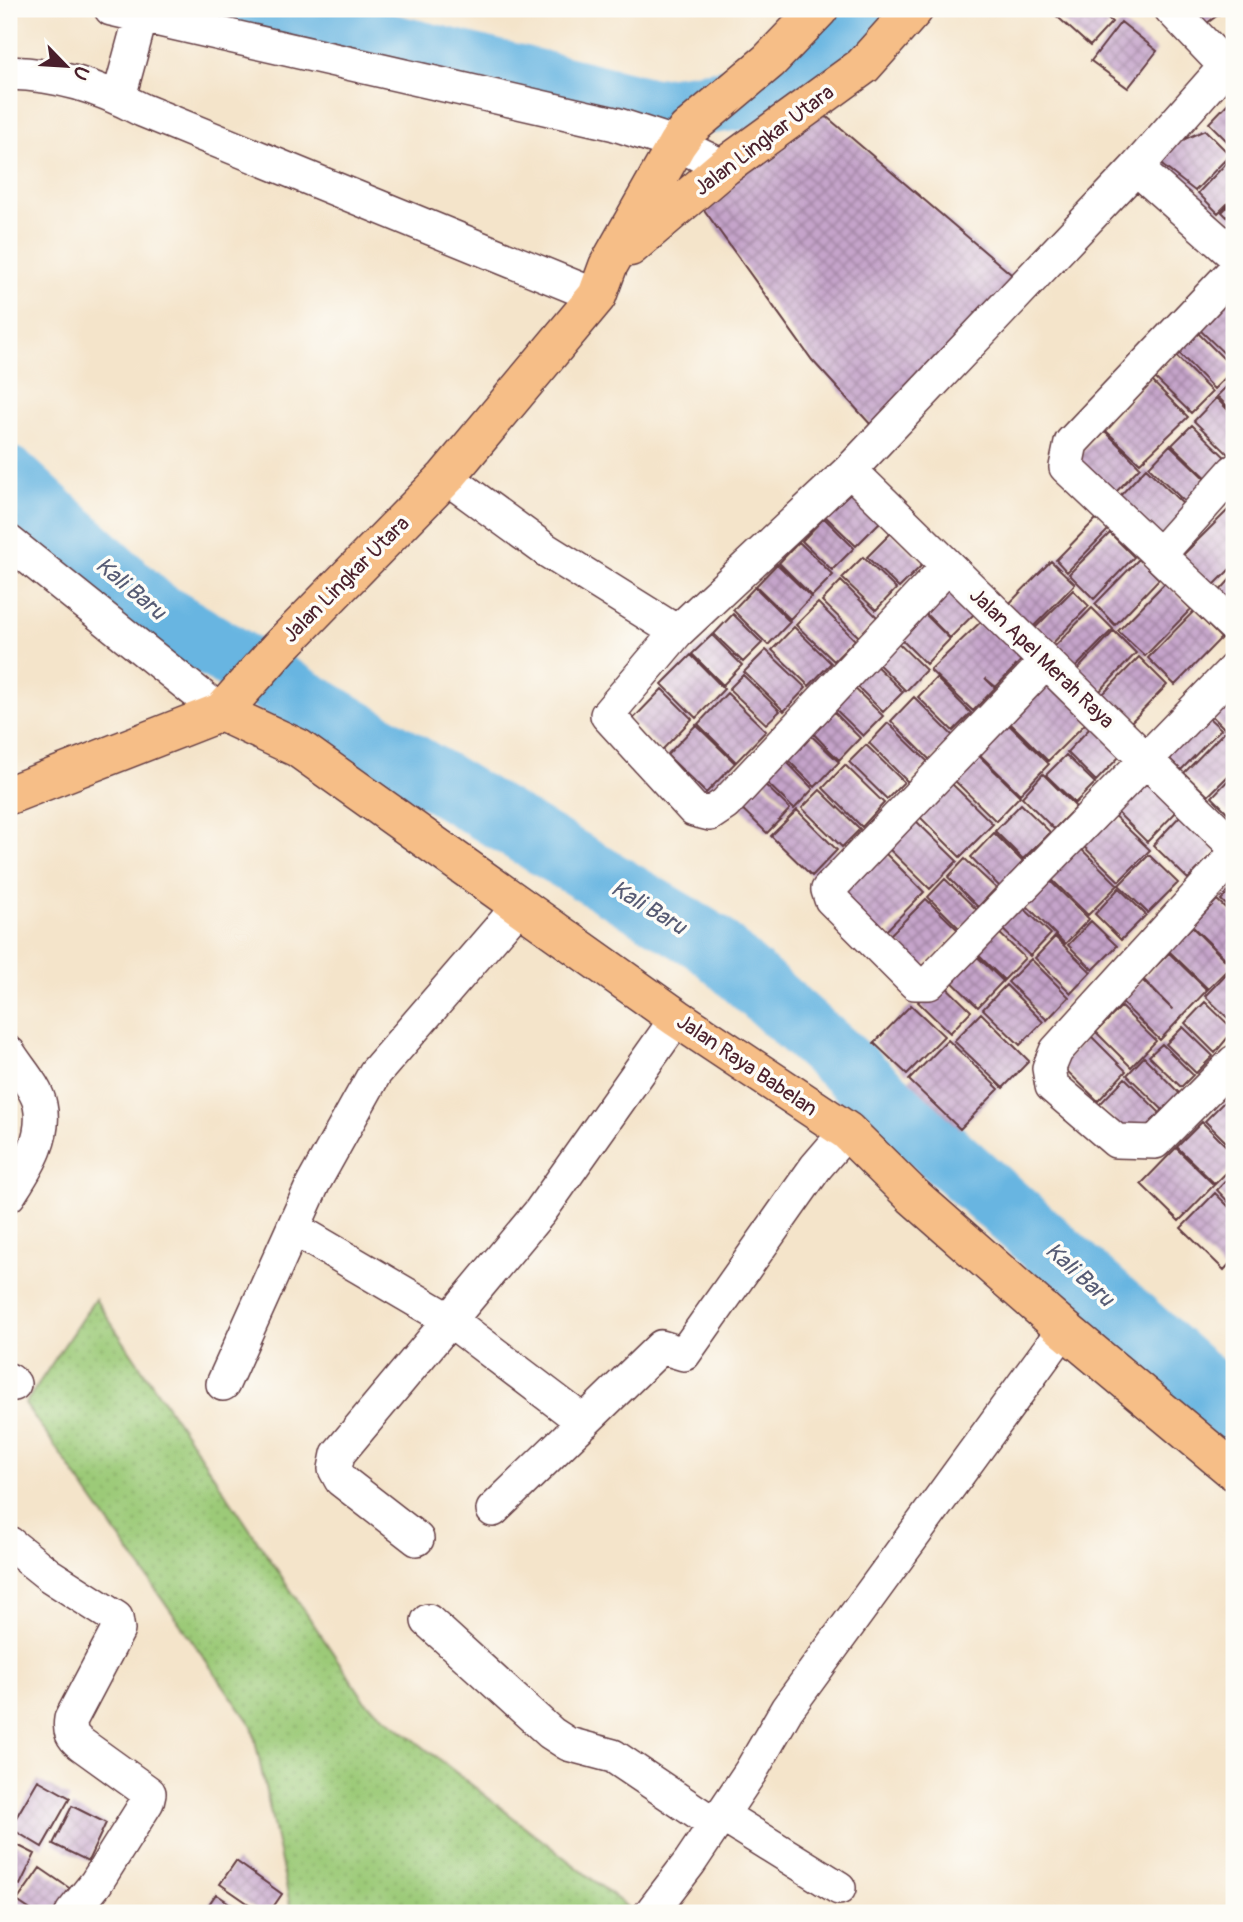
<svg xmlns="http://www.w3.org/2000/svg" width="1243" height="1922" font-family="Pangolin,sans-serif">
<defs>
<pattern id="grass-dots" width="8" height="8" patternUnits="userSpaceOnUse" patternTransform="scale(1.75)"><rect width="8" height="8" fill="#9cca78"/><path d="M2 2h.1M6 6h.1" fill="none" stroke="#88ad68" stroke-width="1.8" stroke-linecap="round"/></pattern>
<pattern id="building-cross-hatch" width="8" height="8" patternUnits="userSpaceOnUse" patternTransform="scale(1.75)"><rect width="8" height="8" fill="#c5a4ca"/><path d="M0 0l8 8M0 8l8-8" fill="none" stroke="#a285a4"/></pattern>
</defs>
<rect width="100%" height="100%" fill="#fdfcf7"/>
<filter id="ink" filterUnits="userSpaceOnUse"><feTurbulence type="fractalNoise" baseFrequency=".0143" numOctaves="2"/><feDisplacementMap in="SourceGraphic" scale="14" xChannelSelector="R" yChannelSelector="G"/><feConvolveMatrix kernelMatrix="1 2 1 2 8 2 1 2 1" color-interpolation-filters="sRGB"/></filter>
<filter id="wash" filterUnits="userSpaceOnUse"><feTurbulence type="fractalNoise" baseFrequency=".00686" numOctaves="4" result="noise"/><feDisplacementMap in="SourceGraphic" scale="28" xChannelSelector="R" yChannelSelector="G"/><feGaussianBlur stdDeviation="1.57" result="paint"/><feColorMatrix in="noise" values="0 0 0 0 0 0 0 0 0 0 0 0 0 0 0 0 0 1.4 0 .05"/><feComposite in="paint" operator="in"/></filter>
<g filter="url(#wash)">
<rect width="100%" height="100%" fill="#f4e4ca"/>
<path fill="url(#grass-dots)" stroke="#737452" stroke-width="2" d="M95 1299 366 1702 635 1913H297L291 1909 252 1726 25 1404Z"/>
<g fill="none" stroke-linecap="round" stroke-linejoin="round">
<path stroke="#68b5e1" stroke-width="63" d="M243 9 655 110 795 91 890 9
M9 478 152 610 709 943 1234 1412"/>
</g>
<g id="blocks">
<path fill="url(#building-cross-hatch)" d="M1053 9H1097L1112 22 1090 46 1051 11Z
M1190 9H1219L1222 12 1203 26Z
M1121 22 1157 51 1128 88 1091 61Z
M1234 97V154L1231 151 1234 148 1209 123Z
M813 105 1025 286 881 436 812 360 692 193Z
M1205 130 1230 155 1195 191 1149 155Z
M1232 157 1234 197 1218 213 1198 193Z
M1234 200V224L1222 212Z
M1234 292V363L1200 330Z
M1195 330 1234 369 1214 389 1176 350Z
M1176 356 1212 392 1191 413 1155 378Z
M1150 379 1188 417 1140 463 1105 430Z
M1234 379V413L1217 396Z
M1216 398 1234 416V460L1194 421Z
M1192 425 1231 463 1212 483 1172 445Z
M1104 430 1140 467 1113 495 1076 459Z
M1170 445 1210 484 1189 506 1149 467Z
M1146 468 1188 509 1158 539 1117 499Z
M854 486 885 517 856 546 825 516Z
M1230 508 1234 512V565L1213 586 1182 556Z
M1098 517 1110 528 1067 572 1056 560Z
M824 518 854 548 832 570 802 541Z
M891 533 923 564 899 588 867 557Z
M1110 533 1134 557 1094 599 1069 574Z
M799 542 833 575 812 596 779 563Z
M863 557 896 589 876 610 842 578Z
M1139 559 1159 579 1115 625 1095 604Z
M1051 561 1075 584 1028 632 1004 609Z
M777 564 811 597 790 619 756 586Z
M944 575 979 609 950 638 916 604Z
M1234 575V609L1218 593Z
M841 581 878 618 859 637 822 601Z
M1165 583 1191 609 1145 656 1118 631Z
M755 587 790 622 768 645 733 610Z
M1073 590 1089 606 1046 650 1029 634Z
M818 603 855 640 834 661 796 625Z
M916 605 950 639 926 664 892 630Z
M1092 608 1113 629 1073 670 1052 649Z
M1194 611 1221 638 1175 685 1148 658Z
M733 614 762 643 743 662 714 634Z
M988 615 1027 654 996 687 985 678 995 688 973 711 930 670Z
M794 627 831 663 809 686 772 650Z
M1114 631 1136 653 1098 693 1076 671Z
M888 633 926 670 906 691 868 654Z
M712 635 742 665 723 685 692 654Z
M766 650 806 688 784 711 744 672Z
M691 655 724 689 696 718 662 684Z
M866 656 903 692 883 712 847 676Z
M1139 657 1167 685 1129 724 1101 696Z
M743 675 780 711 766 724 729 689Z
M1045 675 1090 719 1048 761 1004 717Z
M936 678 971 713 953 731 918 697Z
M846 680 883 716 863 736 826 700Z
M662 689 692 719 662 750 632 720Z
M1223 689 1234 700V738L1204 708Z
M727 693 766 731 736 762 698 724Z
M914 697 953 736 930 760 891 721Z
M826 704 860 738 839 760 805 725Z
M1200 710 1221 729 1181 770 1161 750Z
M1005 721 1049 764 1020 794 976 751Z
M888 723 928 762 908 782 869 743Z
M1094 724 1123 753 1096 781 1067 752Z
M696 725 735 763 706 793 667 755Z
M802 727 839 762 815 787 779 751Z
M1225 731 1234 740V770L1208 796 1184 773Z
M866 745 904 782 887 799 849 762Z
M975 752 1020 796 996 821 951 777Z
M778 753 813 789 794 809 758 774Z
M1066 755 1095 783 1075 803 1046 775Z
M845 765 884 803 862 827 823 788Z
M1141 769 1181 807 1147 842 1108 803Z
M1043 774 1076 807 1054 829 1022 797Z
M1234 774V819L1212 797Z
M755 775 790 809 767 833 732 799Z
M950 782 993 824 960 857 918 815Z
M820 790 860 829 842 847 802 808Z
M1021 804 1050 832 1023 859 995 831Z
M1104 806 1150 850 1119 881 1074 837Z
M797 810 837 850 812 876 771 836Z
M1180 816 1215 851 1188 879 1153 845Z
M913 818 957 861 930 889 886 846Z
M994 833 1023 862 1000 887 971 857Z
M1073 841 1118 885 1088 915 1043 871Z
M882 850 924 892 879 938 837 896Z
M1149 855 1178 883 1148 913 1119 885Z
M965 859 996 888 978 907 948 877Z
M1041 872 1089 919 1065 944 1018 897Z
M945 879 978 911 960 929 928 897Z
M1234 886V912L1221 900Z
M1119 888 1146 915 1121 940 1095 914Z
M926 899 958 930 922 967 890 935Z
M1217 900 1234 916V958L1230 963 1192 926Z
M1016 901 1051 934 1030 956 995 922Z
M1091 921 1117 946 1093 970 1068 945Z
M991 925 1025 958 1004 980 970 947Z
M1192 927 1231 966 1208 989 1168 950Z
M1055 937 1091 972 1071 993 1035 958Z
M968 948 1003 981 978 1007 943 973Z
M1169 953 1207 990 1160 1040 1121 1002 1142 980 1173 1010 1143 979Z
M1031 959 1069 997 1047 1020 1008 982Z
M1231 969 1234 972V1024L1205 996Z
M939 980 971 1011 950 1033 918 1002Z
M1006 985 1043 1022 1020 1045 983 1009Z
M1205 1002 1234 1030 1215 1053 1185 1023Z
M911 1005 944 1036 907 1074 874 1043Z
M1121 1007 1156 1041 1131 1067 1096 1032Z
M981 1013 1029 1061 1003 1088 954 1041Z
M1183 1027 1213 1056 1196 1073 1166 1044Z
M1090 1035 1126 1071 1098 1101 1061 1065Z
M948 1040 999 1089 960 1129 909 1080Z
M1162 1044 1193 1075 1181 1087 1149 1056Z
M1144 1057 1183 1097 1167 1114 1127 1075Z
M1125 1078 1163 1116 1137 1142 1099 1105Z
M1227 1099 1234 1106V1150L1205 1121Z
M1202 1122 1234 1154V1165L1215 1184 1177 1147Z
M1176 1148 1214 1185 1179 1221 1141 1184Z
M1234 1172V1208L1217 1190Z
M1215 1193 1234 1212V1259L1224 1270 1181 1228Z
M38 1780 70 1798 42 1847 10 1828Z
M72 1806 106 1823 88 1861 53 1844Z
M9 1841 35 1854 20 1885 9 1880Z
M236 1861 282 1894 269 1913H262L220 1884Z
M40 1868 75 1892 61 1913H35L17 1901Z
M216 1894 244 1913H203Z"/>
</g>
</g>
<g filter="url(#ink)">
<use href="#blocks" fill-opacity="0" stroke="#643d43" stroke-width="2"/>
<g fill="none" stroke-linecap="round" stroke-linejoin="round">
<g stroke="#643d43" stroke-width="36">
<path id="street" d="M111 9 615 124 677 144 724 167
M1171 9 1234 75
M9 73C61 75 96 86 142 110L597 296
M119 97 141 16
M1136 168 1234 255
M1234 271 1071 443 1066 467 1234 626
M850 470 1234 846
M446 477 546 550 677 632
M9 542 221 712
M1160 554 1234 471
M948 566 725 804 710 814 694 810 607 715 677 632 850 470 1136 168 1225 67
M1046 662 828 890 831 899 915 983H929L1234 669
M1234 855 1056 1051 1049 1068 1052 1086 1116 1141 1155 1142 1234 1062
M9 1053C18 1068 37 1088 40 1105 47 1139 26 1168 9 1195
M293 1228 450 1320 584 1422
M9 1380 14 1384
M223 1384 313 1184 375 1073 520 905
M493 1510 661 1347 684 1354 816 1167 847 1131
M417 1539 341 1480 335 1469 338 1454 540 1212 677 1018
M9 1543 49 1575 116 1618 118 1630 71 1719C69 1731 72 1737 81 1744L149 1793 147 1802 96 1883 72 1913
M428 1621 551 1733 568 1744 613 1756 714 1824
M720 1814 839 1888
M651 1913 690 1862 751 1771 787 1709 1064 1329"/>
</g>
<g stroke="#643d43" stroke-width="41">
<path id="primary" d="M630 247 724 167 863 66 914 9
M221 712 298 748 677 1018 847 1131 913 1196 1064 1329 1234 1471
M9 795 221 712 227 706 279 648 446 477 597 296 608 266 677 144 687 130 769 61 819 9"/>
</g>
<use href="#street" stroke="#fff" stroke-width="33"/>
<use href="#primary" stroke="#f6be87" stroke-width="38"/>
</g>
</g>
<g text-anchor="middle" stroke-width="7" stroke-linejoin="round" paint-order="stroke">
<g font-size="21" fill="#4a1f2b" stroke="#fdfcf7">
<text transform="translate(764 140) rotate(-37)" y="7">Jalan Lingkar Utara</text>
<text transform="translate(346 579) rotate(-45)" y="7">Jalan Lingkar Utara</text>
<text transform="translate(1042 658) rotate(44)" y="7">Jalan Apel Merah Raya</text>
<text transform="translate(747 1065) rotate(34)" y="7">Jalan Raya Babelan</text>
</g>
<g font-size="23" font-style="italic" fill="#565b74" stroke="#fdfcf7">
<text transform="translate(131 588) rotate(40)" y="8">Kali Baru</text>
<text transform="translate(649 907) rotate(31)" y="8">Kali Baru</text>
<text transform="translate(1080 1274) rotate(42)" y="8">Kali Baru</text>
</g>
</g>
<rect width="1243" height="1922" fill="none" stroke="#fdfcf7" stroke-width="35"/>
<g transform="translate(66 66) rotate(115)" stroke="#fdfcf7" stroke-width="5" paint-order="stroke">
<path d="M0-5L12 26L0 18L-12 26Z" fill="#4a1f2b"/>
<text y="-10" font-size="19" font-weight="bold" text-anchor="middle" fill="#4a1f2b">U</text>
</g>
</svg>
